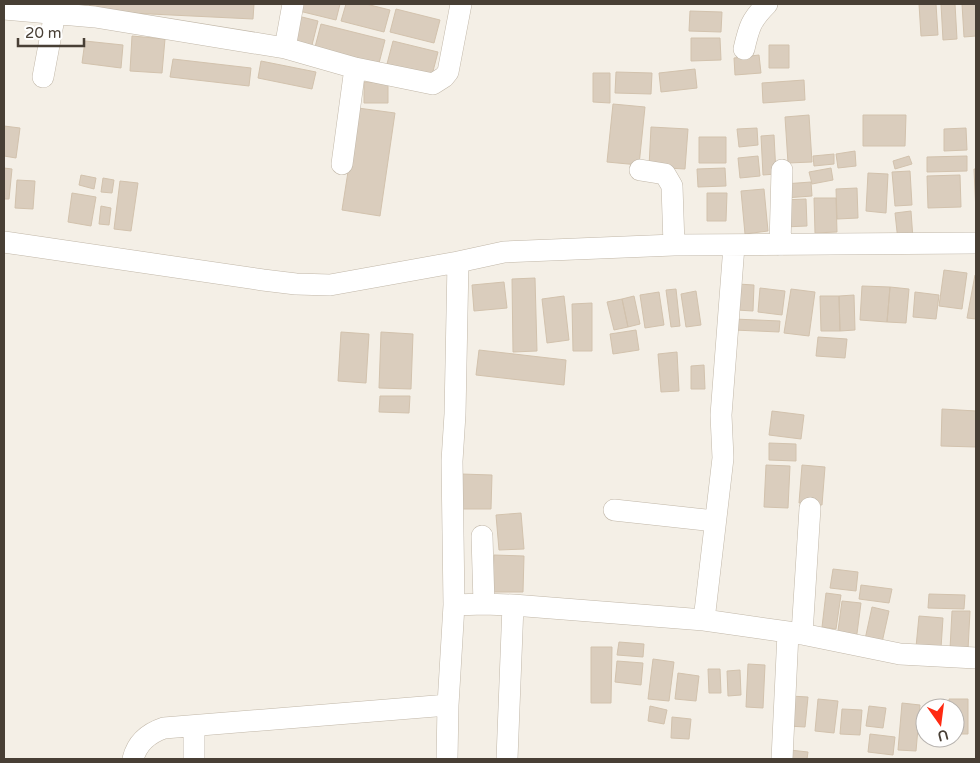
<svg xmlns="http://www.w3.org/2000/svg" width="980" height="763" font-family="'Varela Round',sans-serif">
<rect width="100%" height="100%" fill="#f4efe6"/>
<path fill="#dacdbd" stroke="#d2c2ad" d="M90 4H254L253 19 89 11Z
M296 4H340L336 20 295 10Z
M346 4H366L390 10 384 32 341 21Z
M919 4H936L938 35 921 36Z
M941 4H955L957 39 943 40Z
M962 4H976V36L964 37Z
M396 9 440 20 434 43 390 32Z
M690 11 722 12 721 32 689 31Z
M294 15 318 21 311 49 287 42Z
M321 24 385 40 378 67 314 51Z
M132 36 165 39 162 73 130 71Z
M691 38H720L721 60 691 61Z
M85 41 123 45 121 68 82 63Z
M393 41 438 52 432 75 387 64Z
M769 45H789V68H769Z
M759 55 761 73 735 75 734 58Z
M173 59 251 68 249 86 170 77Z
M261 61 316 72 312 89 258 78Z
M695 69 697 88 661 92 659 73Z
M616 72 652 73 651 94 615 93Z
M593 73H610V103L593 102Z
M804 80 805 100 763 103 762 83Z
M364 82H388V103H364Z
M613 104 645 107 639 165 607 162Z
M358 108 395 113 380 216 342 210Z
M809 115 812 162 788 163 785 117Z
M863 115H906L905 146H863Z
M4 126 20 128 16 158 4 156Z
M651 127 688 129 685 169 649 167Z
M757 128 758 145 739 147 737 129Z
M966 128 967 150 944 151V129Z
M774 135 776 174 763 175 761 136Z
M699 137H726V163H699Z
M855 151 856 166 838 168 836 154Z
M834 154V164L814 166 813 156Z
M758 156 760 176 740 178 738 158Z
M909 156 912 164 895 169 893 161Z
M967 156V171L927 172V157Z
M4 168 12 169 9 199H4Z
M725 168 726 186 698 187 697 169Z
M831 168 833 180 812 184 809 172Z
M974 169H976V213Z
M910 171 912 205 895 206 892 172Z
M868 173 888 174 886 213 866 211Z
M81 175 96 178 94 189 79 185Z
M960 175 961 207 928 208 927 176Z
M103 178 114 180 112 193 101 192Z
M17 180 35 181 33 209 15 208Z
M120 181 138 183 131 231 114 229Z
M811 182 812 196 785 198 784 184Z
M857 188 858 218 837 219 836 189Z
M764 189 768 231 745 234 741 191Z
M72 193 96 197 91 226 68 222Z
M707 193H727L726 221H707Z
M814 198H836L837 232 815 233Z
M806 199 807 226 783 227 782 200Z
M101 206 111 208 109 225 99 224Z
M911 211 913 239 898 241 895 213Z
M944 270 967 273 962 309 939 306Z
M975 275H976V319L967 318Z
M535 278 537 351 513 352 512 279Z
M504 282 507 308 474 311 472 285Z
M738 284 754 285 753 311 737 310Z
M862 286 890 287 887 322 860 320Z
M890 287 909 289 906 323 887 322Z
M760 288 785 291 782 315 758 312Z
M676 289 680 326 671 327 666 290Z
M791 289 815 292 809 336 784 333Z
M696 291 701 325 686 327 681 294Z
M659 292 664 325 645 328 640 295Z
M915 292 939 295 936 319 913 317Z
M854 295 855 330 840 331 839 296Z
M564 296 569 340 547 343 542 299Z
M634 296 640 324 628 327 622 299Z
M820 296H839L840 331H821Z
M622 299 628 327 614 330 607 302Z
M592 303V351H573L572 304Z
M734 319 780 321 779 332 734 330Z
M636 330 639 350 613 354 610 334Z
M341 332 369 334 366 383 338 381Z
M381 332 413 334 411 389 379 388Z
M818 337 847 339 845 358 816 356Z
M479 350 566 360 564 385 476 375Z
M677 352 679 391 661 392 658 354Z
M704 365 705 389H691V366Z
M380 396H410L409 413 379 412Z
M942 409 976 411V447L941 446Z
M772 411 804 415 801 439 769 435Z
M769 443 796 444V461L769 460Z
M766 465 790 466 788 508 764 507Z
M802 465 825 467 822 505 799 503Z
M461 474 492 475 491 509H460Z
M521 513 524 549 499 550 496 515Z
M494 555 524 556 523 592H492Z
M833 569 858 572 856 591 830 588Z
M861 585 892 589 889 603 859 599Z
M826 593 841 595 836 629 822 627Z
M929 594 965 595 964 609 928 608Z
M842 601 861 603 856 641 837 638Z
M872 607 889 611 881 647 864 644Z
M952 611H970L968 650 950 649Z
M919 616 943 618 941 648 916 647Z
M619 642 644 644 643 657 617 655Z
M591 647H612L611 703H591Z
M653 659 674 662 669 701 648 699Z
M617 661 643 663 641 685 615 682Z
M748 664 765 665 763 708 746 707Z
M708 669H720L721 693H709Z
M740 670 741 695 728 696 727 671Z
M678 673 699 676 696 701 675 699Z
M790 696 808 697 805 727 788 726Z
M818 699 838 701 834 733 815 731Z
M949 699H968V734H955V708H949Z
M902 703 920 705 916 751 898 750Z
M650 706 667 710 664 724 648 721Z
M869 706 886 708 883 728 866 726Z
M842 709 862 710 860 735 840 734Z
M672 717 691 719 689 739 671 738Z
M870 734 895 737 893 755 868 752Z
M790 750 808 752 807 759H789Z"/>
<g fill="none" stroke-linecap="round" stroke-linejoin="round">
<g stroke="#c1b7a8" stroke-width="22">
<path id="minor" d="M4 9 95 17 285 48 355 68 433 84 444 77 448 72 461 4
M285 48 293 4
M744 49C749 27 751 20 767 4
M43 77 55 13
M342 164 355 68
M640 170 665 174 672 186 674 245
M4 242 263 280 296 284 330 285 458 262 504 252 674 245 976 243
M780 245 782 170
M614 510 715 521
M482 536 484 604
M454 605 484 604 513 605 704 620 802 634 900 654 976 658
M704 620 723 458 721 415 734 246
M802 634 810 508
M133 759C137 743 149 733 164 728L448 705
M194 759V726
M447 759 448 705 454 605 452 461 455 414 458 262
M507 759 513 605
M782 759 788 633"/>
</g>
<use href="#minor" stroke="#fff" stroke-width="21"/>
</g>
<rect width="980" height="763" fill="none" stroke="#483f35" stroke-width="10"/>
<g transform="translate(940 723) rotate(166)"><circle r="24" fill="#ffffff" stroke="#b6b2ae"/>
<path d="M0-4L9 19L0 12L-9 19Z" fill="#ff2a12"/>
<text y="-8" font-size="14" font-weight="bold" text-anchor="middle" fill="#483f35">U</text>
</g>
<path d="M18 38v8h66v-8" fill="none" stroke="#483f35" stroke-width="2.5"/>
<text x="25" y="38" font-size="15" fill="#483f35" stroke="#ffffff" stroke-width="4" paint-order="stroke">20 m</text>
</svg>
